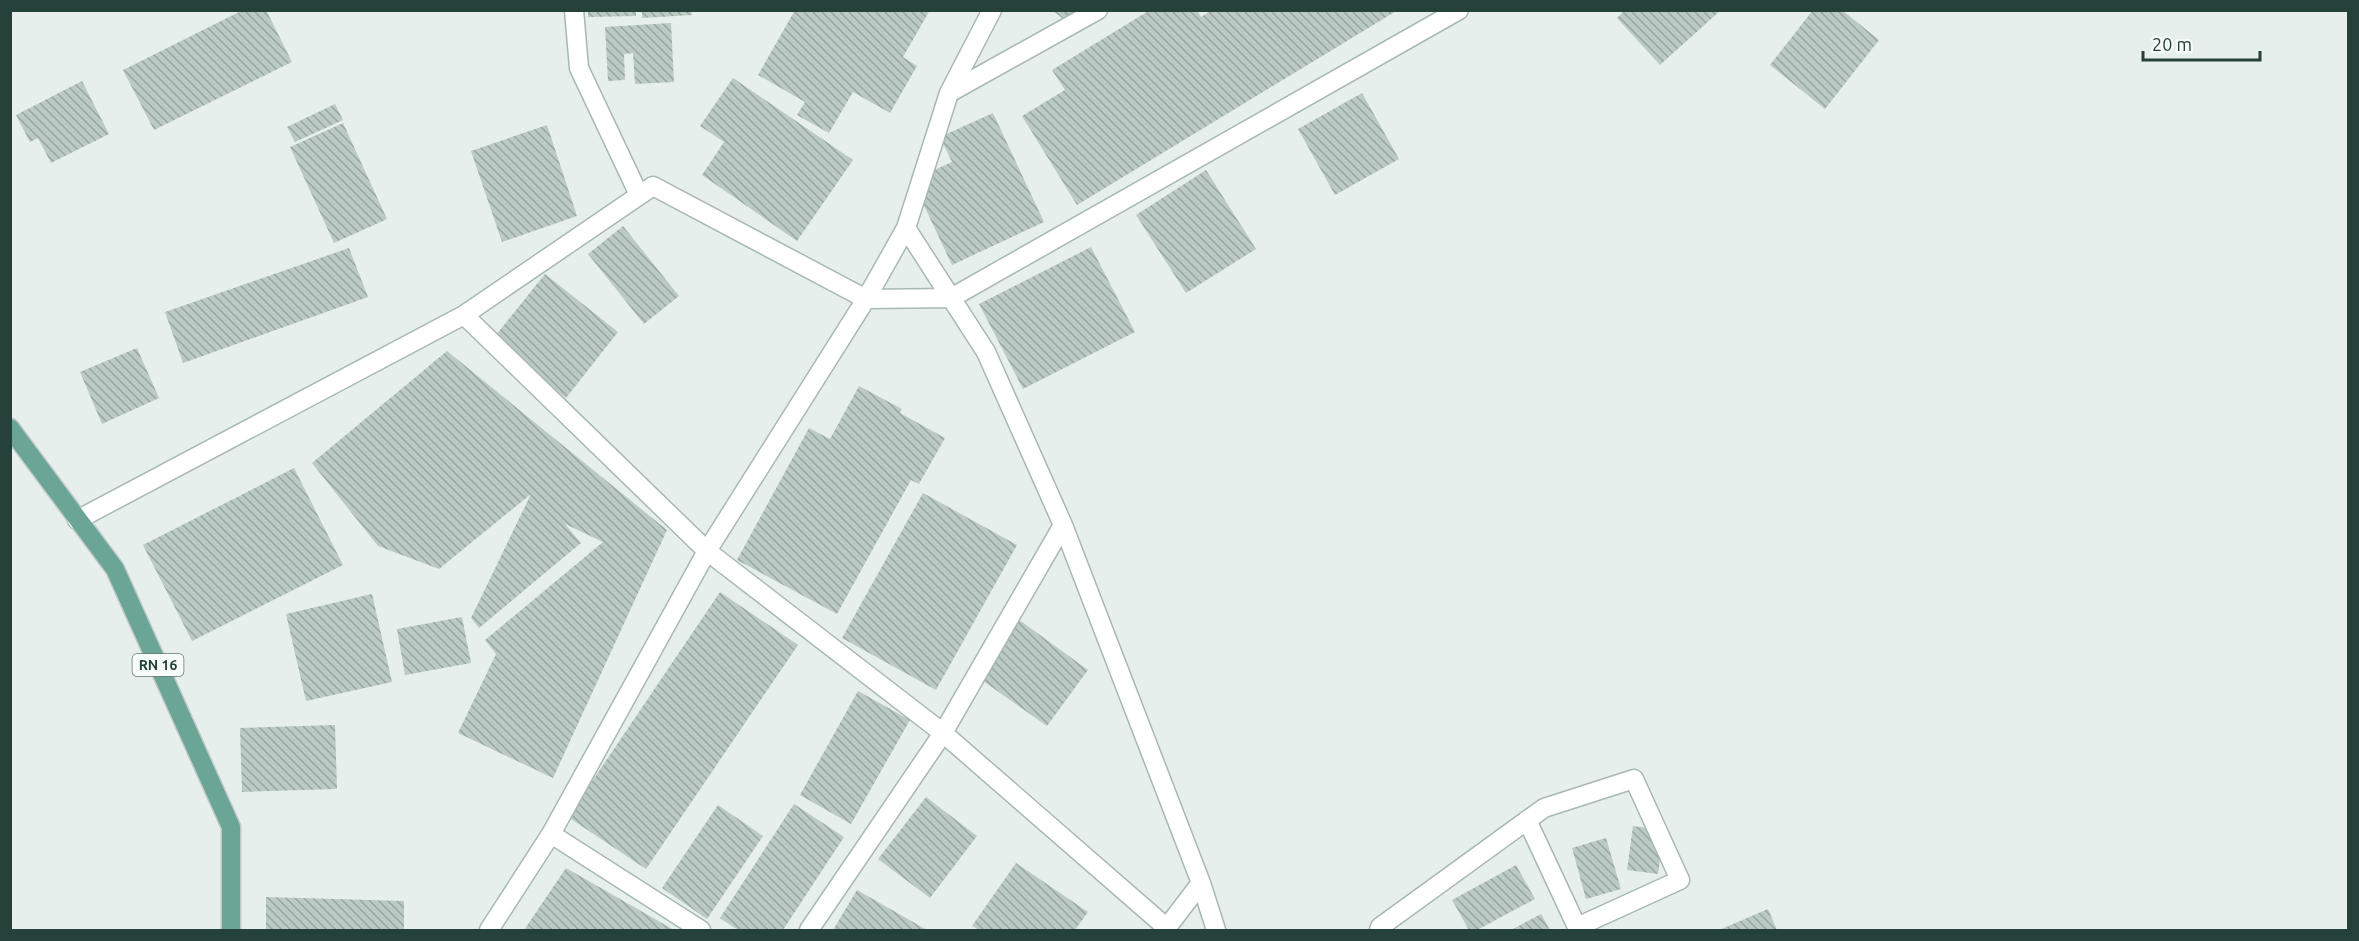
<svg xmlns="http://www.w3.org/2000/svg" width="2359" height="941" font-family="Ubuntu,sans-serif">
<defs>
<pattern id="building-back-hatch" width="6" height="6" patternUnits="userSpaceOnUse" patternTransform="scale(1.5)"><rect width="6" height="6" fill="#bbcac4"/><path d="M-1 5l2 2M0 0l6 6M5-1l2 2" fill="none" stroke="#98a6a0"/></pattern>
</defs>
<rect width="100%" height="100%" fill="#e6efeb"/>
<path fill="url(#building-back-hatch)" d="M243 10H266L292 62 154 130 123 70Z
M588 10H636V16L588 17Z
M642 10H691L692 15 642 18Z
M795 10H930L903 57 917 66 890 113 853 92 829 133 797 115 805 102 758 75Z
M1052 10H1083L1072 26Z
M1150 10H1197L1201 17 1212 10H1398L1077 205 1022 116 1065 90 1052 70Z
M1625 10H1721L1660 65 1617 18Z
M1813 10H1842L1879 40 1825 109 1770 65Z
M671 23 674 82 635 84 633 53 624 54 625 80 608 81 605 27Z
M733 78 853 160 797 241 702 175 724 142 700 126Z
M82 81 109 134 51 163 38 138 30 142 16 115Z
M1362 93 1399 159 1335 195 1298 129Z
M335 104 343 120 295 142 287 127Z
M993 113 1044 222 952 265 912 180 952 162 940 137Z
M343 123 387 219 334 243 290 147Z
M547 125 577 216 502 242 471 151Z
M1206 170 1256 249 1186 293 1136 215Z
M623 226 679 296 644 324 588 254Z
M1091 247 1135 332 1023 389 979 304Z
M349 248 368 297 183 363 165 312Z
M545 274 618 332 566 398 492 340Z
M137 348 159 398 102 424 80 372Z
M447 351 667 530 553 778 458 733 496 654 485 640 603 542 565 524 581 543 479 628 471 618 531 494 439 569 378 546 312 463Z
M859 386 902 409 900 413 945 438 919 484 911 480 837 614 737 560 809 428 830 439Z
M294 468 343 565 192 641 143 545Z
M923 493 1017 545 936 690 842 638Z
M720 592 798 645 646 869 568 817Z
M372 594 392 682 306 701 286 614Z
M462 617 471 663 405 675 397 629Z
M1018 619 1088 670 1047 726 976 676Z
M858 691 910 720 851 824 800 795Z
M335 725 337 789 242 792 240 728Z
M926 797 977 836 930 898 878 859Z
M794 804 844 837 783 930H738L720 918Z
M718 805 763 836 707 919 662 888Z
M1633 826 1664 830 1658 874 1627 870Z
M1606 838 1621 889 1586 899 1572 848Z
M1016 863 1088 912 1075 930H979L972 926Z
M1516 865 1535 899 1477 930H1469L1452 900Z
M566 868 674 930H524Z
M857 890 927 930H833Z
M266 897 404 901V930H266Z
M1768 909 1777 930H1719Z
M1541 914 1550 930H1511Z"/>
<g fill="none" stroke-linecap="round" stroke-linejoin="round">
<g stroke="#a8b8b2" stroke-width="21">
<path id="minor" d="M574 10 579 68 639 195
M949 93 1098 10
M906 228 949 93 992 10
M464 315 707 551 943 733 1167 928
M77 520 464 315 653 186 866 299 951 298 1459 10
M551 834 701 930
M489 930 551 834 707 551 866 299 906 228 986 352 1063 525 1201 883 1216 930
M809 930 943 733 1063 525
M1165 930 1201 883
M1379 930 1380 927 1544 808 1634 779 1680 880 1577 927 1527 820"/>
</g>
<g stroke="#c2cac8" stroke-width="21">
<path id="major" d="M10 428 115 569 231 827V930"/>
</g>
<use href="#minor" stroke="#fff" stroke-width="18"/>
<use href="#major" stroke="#6aa596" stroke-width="18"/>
</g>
<g text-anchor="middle" stroke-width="4.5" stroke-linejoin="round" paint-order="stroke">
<rect fill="#f7fbf9" stroke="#637a73" stroke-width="1.5" x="132.5" y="654" width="51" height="22" rx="4.5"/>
<g font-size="14" font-weight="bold" fill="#24423a">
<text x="158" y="670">RN 16</text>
</g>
</g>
<rect width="2359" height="941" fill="none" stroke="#24423a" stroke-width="24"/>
<path d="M2143 51v9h117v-9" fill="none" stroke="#24423a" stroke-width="3"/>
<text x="2152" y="51" font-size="18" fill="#24423a" stroke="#f7fbf9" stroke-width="4.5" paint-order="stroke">20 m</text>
</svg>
